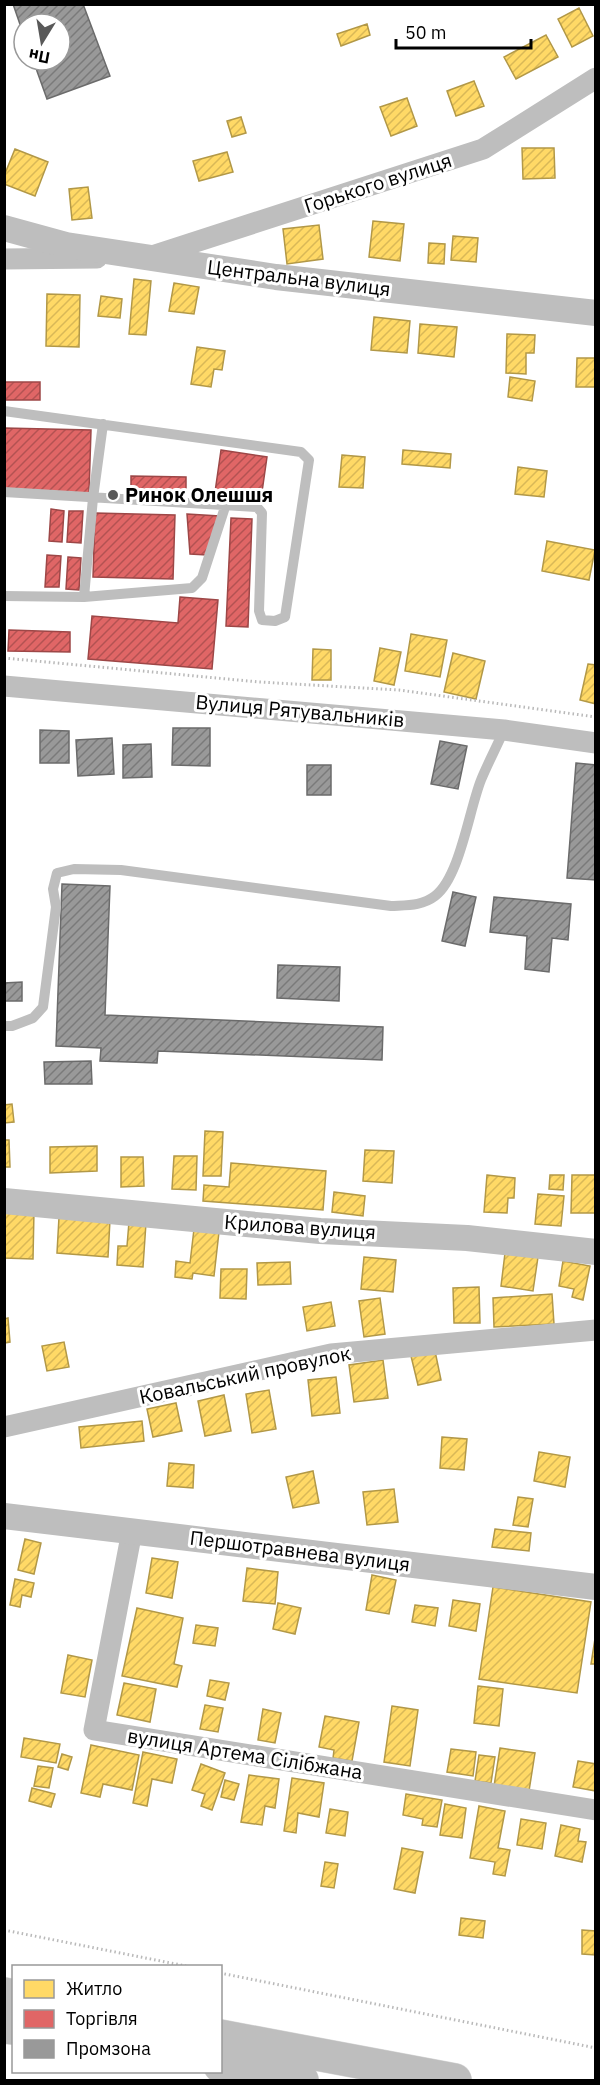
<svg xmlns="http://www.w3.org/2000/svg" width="600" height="2085" font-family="'IBM Plex Sans',sans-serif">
<defs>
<pattern id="homes-hatch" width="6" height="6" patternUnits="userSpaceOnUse" patternTransform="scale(1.5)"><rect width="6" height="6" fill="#ffd966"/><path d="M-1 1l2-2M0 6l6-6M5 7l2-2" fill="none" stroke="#d9b857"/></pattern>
<pattern id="shops-hatch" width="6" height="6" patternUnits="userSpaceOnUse" patternTransform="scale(1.5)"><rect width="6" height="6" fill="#e06666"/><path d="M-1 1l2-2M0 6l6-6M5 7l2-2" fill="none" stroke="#b35252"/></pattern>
<pattern id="industry-hatch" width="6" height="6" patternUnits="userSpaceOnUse" patternTransform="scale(1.5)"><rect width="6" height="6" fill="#999"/><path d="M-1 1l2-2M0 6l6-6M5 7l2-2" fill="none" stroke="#7a7a7a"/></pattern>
</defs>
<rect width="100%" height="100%" fill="#fff"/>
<path fill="url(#homes-hatch)" stroke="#b29847" stroke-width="1.5" d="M579 8 593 36 572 47 558 19Z
M367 24 370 35 341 46 337 34Z
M546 35 558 57 516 79 504 57Z
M474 81 484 106 456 116 447 91Z
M407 98 417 126 391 136 380 107Z
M241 117 246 133 232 137 227 121Z
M522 148H554L555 178 523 179Z
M15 149 48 162 35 196 4 184V176Z
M227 152 233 172 199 181 193 161Z
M88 187 92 218 72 220 69 189Z
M373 221 404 224 400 261 369 257Z
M319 225 323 259 287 264 283 229Z
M453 236 478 238 476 262 451 260Z
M429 243 445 244 444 264 428 263Z
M134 279 151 281 146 335 129 334Z
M174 283 199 287 194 314 169 311Z
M47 294 80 295 79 347 46 346Z
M101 296 122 299 120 318 98 316Z
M374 317 410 321 407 353 371 350Z
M420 324 457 327 454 357 418 353Z
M507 334 535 335 534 353H526V374L506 373Z
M197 347 225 351 222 370 214 369 211 387 191 384Z
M577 358H596V387H576Z
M510 377 535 381 532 401 508 397Z
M403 450 451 454 450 468 402 464Z
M342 455 365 457 363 488 339 487Z
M518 467 547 471 544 497 515 494Z
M547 541 595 550 589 580 542 571Z
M411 634 447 640 440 677 405 671Z
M380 648 401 652 394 685 374 681Z
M313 649 331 650V680H312Z
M453 653 485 661 476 699 444 692Z
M588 664 596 665V704L580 700Z
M12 1104 14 1122 4 1123V1105Z
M205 1131 223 1132 221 1176H203Z
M4 1140H9L10 1167H4Z
M97 1146V1171L50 1173V1147Z
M365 1150 394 1151 392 1183 363 1181Z
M174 1156H197L196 1190 172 1189Z
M121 1157H143L144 1186 121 1187Z
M231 1163 326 1171 323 1210 203 1201 204 1185 229 1187Z
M487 1175 515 1178 514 1198H508L507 1213 484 1212Z
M550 1175H564L563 1190 549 1189Z
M572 1175H596V1213H571Z
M334 1192 365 1196 363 1216 332 1212Z
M538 1194 564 1196 561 1226 535 1224Z
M4 1210 34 1211 33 1259 4 1258Z
M59 1217 110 1220 108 1257 57 1253Z
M129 1222 146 1223 143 1267 117 1265 118 1246H127Z
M194 1229 219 1232 214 1276 193 1273 192 1279 175 1277 176 1261 190 1263Z
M505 1253 538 1257 533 1291 501 1286Z
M364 1257 396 1260 393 1292 361 1289Z
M563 1261 590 1266 583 1300 572 1297 574 1289 559 1286Z
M290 1262 291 1284 258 1285 257 1263Z
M221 1269H247L246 1299 220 1298Z
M479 1287 480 1323H454L453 1288Z
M552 1294 554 1324 494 1327 493 1298Z
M380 1298 385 1334 364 1337 359 1301Z
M331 1302 335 1326 307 1331 303 1307Z
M8 1318 10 1342 4 1343V1319Z
M64 1342 69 1367 47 1371 42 1346Z
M435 1351 441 1380 418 1385 411 1356Z
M383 1360 388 1398 354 1402 349 1365Z
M336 1377 340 1413 312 1416 308 1380Z
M269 1390 276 1429 252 1433 246 1394Z
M224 1395 231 1431 205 1436 198 1401Z
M176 1403 182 1431 153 1437 147 1409Z
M142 1421 144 1441 81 1448 79 1427Z
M442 1437 467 1439 464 1470 440 1468Z
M539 1452 570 1457 565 1487 534 1481Z
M169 1463 194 1465 193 1488 167 1486Z
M313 1471 319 1503 293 1508 286 1477Z
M394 1489 398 1522 367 1525 363 1492Z
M518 1497 533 1499 528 1527 513 1525Z
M495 1529 531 1533 529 1551 492 1547Z
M25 1539 41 1543 34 1574 18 1570Z
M152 1558 178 1562 172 1598 146 1593Z
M247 1568 278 1572 275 1604 243 1601Z
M372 1575 396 1580 389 1614 366 1610Z
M15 1579 34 1583 31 1597 22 1595 20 1607 10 1605Z
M493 1587 591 1602 577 1693 479 1679Z
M453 1600 480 1604 476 1631 449 1626Z
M278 1603 301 1608 295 1634 273 1629Z
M415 1605 438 1608 435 1626 412 1622Z
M137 1608 183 1618 174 1664 182 1666 177 1687 122 1676Z
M196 1625 218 1628 215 1646 193 1643Z
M596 1632V1664H591Z
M68 1655 92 1660 85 1697 61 1693Z
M210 1680 229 1683 225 1700 207 1696Z
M124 1683 156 1689 150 1722 117 1715Z
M478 1686 503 1689 499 1726 474 1723Z
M205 1705 223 1708 218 1732 200 1729Z
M392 1706 418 1710 410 1766 384 1762Z
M263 1709 281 1713 275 1743 258 1740Z
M325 1716 359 1722 352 1761 333 1758 334 1750 319 1747Z
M24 1738 60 1744 56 1763 21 1757Z
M91 1745 139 1755 132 1790 103 1784 100 1797 81 1793Z
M500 1748 535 1753 529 1791 494 1786Z
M451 1749 476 1752 473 1776 447 1772Z
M143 1752 177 1759 172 1783 152 1779 147 1806 133 1803Z
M62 1754 72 1757 68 1770 58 1767Z
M479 1755 495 1757 491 1783 475 1781Z
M578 1761 596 1764V1791L573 1787Z
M201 1764 225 1773 212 1810 201 1806 205 1794 192 1790Z
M38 1766 53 1768 49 1788 34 1786Z
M249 1775 279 1779 275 1808 265 1806 262 1825 241 1822Z
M292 1778 324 1783 319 1817 298 1813 296 1833 284 1831Z
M225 1780 239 1784 234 1800 221 1797Z
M32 1788 55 1794 51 1807 29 1801Z
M406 1794 442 1800 437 1827 422 1825 423 1819 403 1815Z
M445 1804 466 1808 462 1838 440 1835Z
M479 1806 505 1811 498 1848 510 1850 505 1876 493 1874 495 1862 470 1858Z
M330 1809 348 1812 345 1836 326 1833Z
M521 1819 546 1823 542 1849 517 1845Z
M561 1825 580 1829 578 1841 586 1842 582 1862 555 1856Z
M402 1848 423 1852 415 1893 394 1889Z
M325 1862 338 1864 334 1888 321 1886Z
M461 1918 485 1921 483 1938 459 1935Z
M582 1930 596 1931V1955L582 1954Z"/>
<path fill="url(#shops-hatch)" stroke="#9d4747" stroke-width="1.5" d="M4 382H40V400H4Z
M4 428 91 430 89 493 4 491Z
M221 450 267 457 260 506 214 499Z
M131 476 186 477V490L131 489Z
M51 509 64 511 62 542 49 541Z
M69 511H83L81 543 67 542Z
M95 513 175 515 173 579 93 577Z
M187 514 219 516 207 555 190 554Z
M231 518 252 519 248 627 226 626Z
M47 555 61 556 59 587H45Z
M68 557 81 558 79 590 66 589Z
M180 597 218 600 212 669 88 659 92 616 178 623Z
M9 630 70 632V652L8 651Z"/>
<path fill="url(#industry-hatch)" stroke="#6b6b6b" stroke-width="1.5" d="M13 4H83L110 76 47 99 33 60H60V24H24V36Z
M173 728H210V766L172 765Z
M40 730 69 731V763H40Z
M112 738 114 774 78 776 76 740Z
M440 741 467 746 458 789 431 784Z
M151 744 152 777 123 778V745Z
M576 763 596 765V880L567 878Z
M307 765H331V795H307Z
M62 884 110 886 105 1015 383 1027 382 1060 158 1051 157 1063 100 1061 101 1048 56 1046Z
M453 892 476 897 465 946 442 941Z
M494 897 571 904 568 940 552 938 549 972 525 969 527 936 490 932Z
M278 965 340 967 339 1001 277 998Z
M22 982V1001H4V983Z
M91 1061 92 1084H45L44 1062Z"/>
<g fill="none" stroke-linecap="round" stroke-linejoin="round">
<g stroke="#dbdbdb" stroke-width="34">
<path id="trunk" d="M4 1994 14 1996
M4 2027 14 2028
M220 2036 455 2080
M220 2066 302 2080"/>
</g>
<path stroke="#b9b9b9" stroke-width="3" stroke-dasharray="1.5 3" stroke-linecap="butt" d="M4 658 259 682 399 690 596 717
M4 1930 186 1966
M220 1973 596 2048"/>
<path stroke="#bebebe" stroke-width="10" d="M4 411 301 452 309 460 285 617 275 621 262 620 259 611 262 513 257 507 4 492
M4 596 84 597 93 498 103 424
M84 597 192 588 202 578 226 504
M4 1026H12L33 1018 43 1007 56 907 53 889 57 873 74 869 121 870 391 906C407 905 422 906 435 896 460 877 469 810 481 780 488 763 497 746 504 730"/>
<path stroke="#bebebe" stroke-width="21" d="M149 257 483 149 596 78
M4 259 97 258
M4 686 504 730 596 743
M4 1427 331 1354 596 1330
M132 1531 94 1730 596 1810"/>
<path stroke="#bebebe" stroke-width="26" d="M4 228 66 245 276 277 596 313
M4 1201 320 1231 467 1238 596 1252
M4 1516 596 1587"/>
<use href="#trunk" stroke="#bebebe" stroke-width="33"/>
</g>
<circle fill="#595959" stroke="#fff" stroke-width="2" cx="113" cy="495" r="6"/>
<g text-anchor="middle" stroke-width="6" stroke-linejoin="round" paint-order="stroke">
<g font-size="20" fill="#000" stroke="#fff">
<text transform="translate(378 183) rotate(-18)" y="7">Горького вулиця</text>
<text transform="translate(299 278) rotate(7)" y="7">Центральна вулиця</text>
<text transform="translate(300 711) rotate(5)" y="7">Вулиця Рятувальників</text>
<text transform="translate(300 1227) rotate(4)" y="7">Крилова вулиця</text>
<text transform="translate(245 1375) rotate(-12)" y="7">Ковальський провулок</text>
<text transform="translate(300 1551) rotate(7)" y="7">Першотравнева вулиця</text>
<text transform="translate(245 1754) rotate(9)" y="7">вулиця Артема Сілібжана</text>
</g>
<g font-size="20" font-weight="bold" fill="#000" stroke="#fff" text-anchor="start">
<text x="125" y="502">Ринок Олешшя</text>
</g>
</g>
<rect width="600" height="2085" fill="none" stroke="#000000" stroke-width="12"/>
<rect x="12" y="1965" width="210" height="108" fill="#ffffff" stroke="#999999" stroke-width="1.5"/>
<rect x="24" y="1980" width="30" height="18" fill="#ffd966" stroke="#999999" stroke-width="1.5"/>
<text x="66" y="1995" font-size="18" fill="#000000">Житло</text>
<rect x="24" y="2010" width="30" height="18" fill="#e06666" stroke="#999999" stroke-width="1.5"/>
<text x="66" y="2025" font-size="18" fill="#000000">Торгівля</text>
<rect x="24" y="2040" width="30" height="18" fill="#999999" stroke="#999999" stroke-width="1.5"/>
<text x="66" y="2055" font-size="18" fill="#000000">Промзона</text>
<g transform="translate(42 42) rotate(191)"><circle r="28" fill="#ffffff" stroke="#999999" stroke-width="1.5"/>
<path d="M0-4.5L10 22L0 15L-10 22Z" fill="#595959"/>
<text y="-9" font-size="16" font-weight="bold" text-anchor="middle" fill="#000000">Пн</text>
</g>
<path d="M396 39v9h135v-9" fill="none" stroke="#000000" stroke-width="3"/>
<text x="405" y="39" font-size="18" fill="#000000" stroke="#ffffff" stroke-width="4.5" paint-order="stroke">50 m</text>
</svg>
